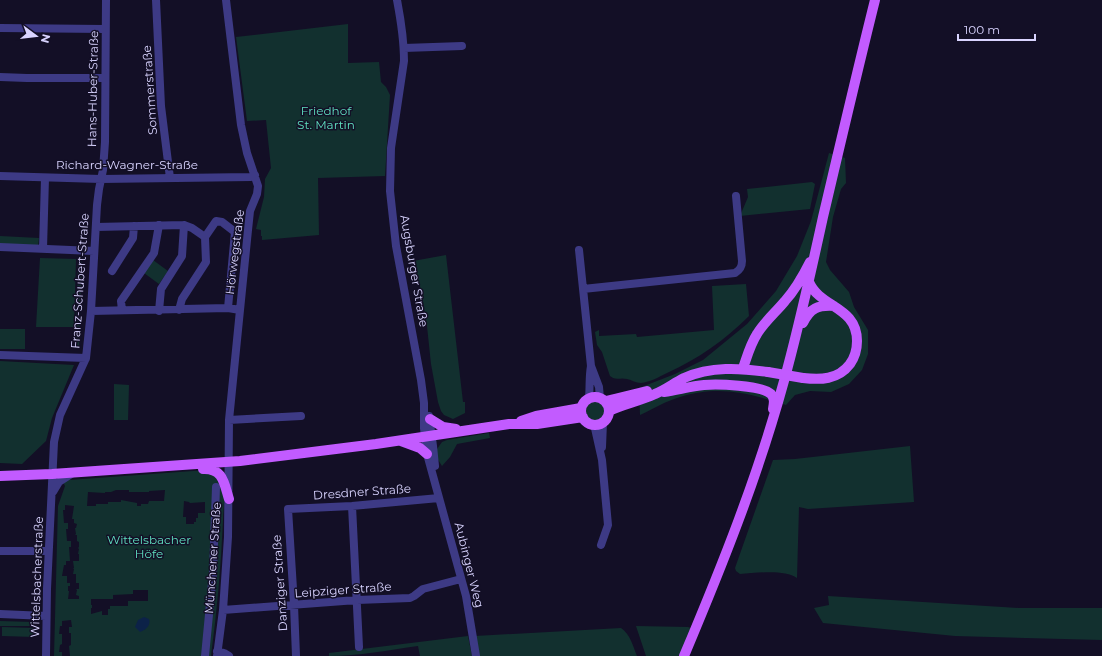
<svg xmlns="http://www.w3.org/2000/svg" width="1102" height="656" font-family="Montserrat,sans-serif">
<rect width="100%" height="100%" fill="#130f26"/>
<path fill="#12302f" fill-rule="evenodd" d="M348 24V63L379 62 381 82 386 87 390 95 385 176 318 178 319 235 262 240V236H261V230L256 229 264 197 265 179 271 168 266 120 247 121 236 37Z
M829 153 845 158 846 183 841 189 833 217 826 262 830 270 849 292 854 307 868 330V354L862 370 849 384 831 392 810 391 795 395 786 405C748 393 719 385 680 397 666 401 653 409 640 415L639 388 675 374 703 360 747 324 776 291 797 256 811 221Z
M812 182 815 184 810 209 740 216 748 197 747 189Z
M0 236 39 238 38 246 0 244Z
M446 255 463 402H465V413L453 419 444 415 441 411 438 402 431 364 427 326 421 290 413 261Z
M40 258 76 259 74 327H36Z
M78 258H82L79 349H75Z
M153 260 168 271 159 284 144 273Z
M746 284 749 316C725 340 698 359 667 373 659 377 650 382 641 383 636 383 632 380 627 379 620 377 616 381 610 376L602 352 597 345 595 332 599 330V336L636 334 637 337 714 330 712 286Z
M0 329H25V349H0Z
M0 361 74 365 52 418 46 441 22 464 0 463Z
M114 384 129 385 128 420H114Z
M584 411a11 11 0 1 1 22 0a11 11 0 1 1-22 0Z
M489 433 490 438 457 444 450 457 442 466 437 458V449L442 442 447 440Z
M910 446 914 502 808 509 799 507 797 578C785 569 756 573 740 574L736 571 735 568 773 460 795 459Z
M207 470C214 473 219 477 222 485 226 496 223 510 223 521 221 566 217 611 211 656H70L69 646 71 645V633H69V627H72L71 620 62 621V626H60L59 634H62V644L60 645 59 652H62V656H54L58 506 65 486 63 482 69 480ZM116 490H129V492H149V491L165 490 164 501H149L148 504H141V506H137V503L121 500V502H108V504H96V506H87L88 492 105 493V492H111ZM184 501 189 502 190 503 205 502V513H198V518H196V522H194V524H186V517H183ZM65 505 74 506 72 519H74V523L77 524 76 528H75L76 534 75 535H77V541L79 542V547L78 548 79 549 78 554H79V561H73L74 568H73L74 569 73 574H76V583H79V589H76L77 590 76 595 79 596V599H68L69 591H68V586H70V583H67V576H62L64 565H66V561H70L69 547H71V541H67L66 529H68V523H64L63 510H65ZM133 590H148V601H128V606H110V609H108V615H102V611L91 614V608H92V605H91V599H113V595L133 594Z
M828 596 1019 608H1102V640L955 636 823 623 814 608 829 605Z
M0 621 33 622V626H0Z
M636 626 688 627 693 629 681 656H646Z
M2 627 35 628V637L2 636Z
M621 628C630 634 633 646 637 656H478L475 636Z
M468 636 472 656H420L418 646C389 650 359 656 329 656V653Z"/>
<path fill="#0c2248" d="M144 617 149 619C151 625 146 630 140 632L135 627 138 620Z"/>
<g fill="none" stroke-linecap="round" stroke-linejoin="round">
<path stroke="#3d3a85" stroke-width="8" d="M156 0 161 106 170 178
M397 0C401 21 404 40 404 61L391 148 390 191 396 246 421 380 424 403V428L427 454 466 596 476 656
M0 28 105 29
M404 48 462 46
M0 77 27 78H105
M0 176 101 179 251 177 255 175
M96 227 184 225 192 228 205 237 216 221 222 222 235 232 228 308
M0 247 94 251
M43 249 45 178
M579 250 591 366C589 377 590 387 589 398
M112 271 133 238 134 226
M583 289 735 273C740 270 742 267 742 261L736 196
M122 310 121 301 154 253 159 225
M179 310 182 299 206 262 205 237
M91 311 228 308 240 310
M159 311 161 289 182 256 184 225
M0 355 86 358
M591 366 599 387 600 398
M429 416 433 446 435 466
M229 420 301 416
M594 424 602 460 608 525 601 545
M602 447 603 422
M53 492 59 482 73 473
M352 506 359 647
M0 551H48
M223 610 357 600 410 598 414 596 423 589 461 579
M0 614 46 616
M217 651 224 653 229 656
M46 656 47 589 54 442 60 415 86 358 91 311 97 205 99 189 103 170 105 142 106 0
M205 656 213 573 216 487
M217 656 223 610 228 537 229 420 248 230 250 211 257 194 258 186 247 153 241 125 226 0
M296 656 294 605 288 509 352 506 439 498"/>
<path stroke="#c25bff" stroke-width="10" d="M803 323C810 308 818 305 834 306
M743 368C747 357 750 345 757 334 764 322 776 312 785 301 795 290 803 276 810 262
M803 378C820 380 838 380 850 364 855 357 857 349 857 341 857 306 820 308 809 282
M664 392C678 390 691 386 704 385 717 384 761 385 771 394 775 399 774 403 773 409
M581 411a14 14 0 1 1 28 0a14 14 0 1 1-28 0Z
M606 401 647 391
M609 411C624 404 640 401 655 394 665 390 674 383 684 378 711 366 740 368 768 372
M430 419 443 427 456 429
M521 421 536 416 581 408
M401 441 420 448 427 454
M203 469C223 468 224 483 229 499
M0 476 52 474 240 461 376 444 509 424H537L583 417
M684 656C722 566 758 476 784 381 799 327 811 272 823 217 840 145 857 72 875 0"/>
<path stroke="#c25bff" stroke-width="10" d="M768 372 803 378"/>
</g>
<g text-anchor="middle" stroke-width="3" stroke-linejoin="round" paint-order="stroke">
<g font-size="12" fill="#d9d4ff" stroke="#130f26">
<text transform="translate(93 89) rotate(-89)" y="4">Hans-Huber-Straße</text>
<text transform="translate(150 90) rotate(-94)" y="4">Sommerstraße</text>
<text x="127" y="169">Richard-Wagner-Straße</text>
<text transform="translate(235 252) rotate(-83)" y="4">Hörwegstraße</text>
<text transform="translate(414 271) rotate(80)" y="4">Augsburger Straße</text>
<text transform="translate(80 281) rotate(-86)" y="4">Franz-Schubert-Straße</text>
<text transform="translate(362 492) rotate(-4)" y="4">Dresdner Straße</text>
<text transform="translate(213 558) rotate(-86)" y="4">Münchener Straße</text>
<text transform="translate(469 565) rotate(76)" y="4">Aubinger Weg</text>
<text transform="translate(37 577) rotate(-88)" y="4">Wittelsbacherstraße</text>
<text transform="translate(280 583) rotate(-94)" y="4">Danziger Straße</text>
<text transform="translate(343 590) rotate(-4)" y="4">Leipziger Straße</text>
</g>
<g font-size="12" fill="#5fe0c0" stroke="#130f26">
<text x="326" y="115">Friedhof<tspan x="326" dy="14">St. Martin</tspan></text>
<text x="149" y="544">Wittelsbacher<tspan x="149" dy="14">Höfe</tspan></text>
</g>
</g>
<g transform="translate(36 36) rotate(105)" stroke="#130f26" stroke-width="3" paint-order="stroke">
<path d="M0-3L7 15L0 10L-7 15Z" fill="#d9d4ff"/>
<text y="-6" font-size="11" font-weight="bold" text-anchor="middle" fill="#d9d4ff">N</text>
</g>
<path d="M958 34v6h77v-6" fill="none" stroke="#d9d4ff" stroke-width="2"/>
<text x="964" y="34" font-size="12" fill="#d9d4ff" stroke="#130f26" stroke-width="3" paint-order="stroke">100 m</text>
</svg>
